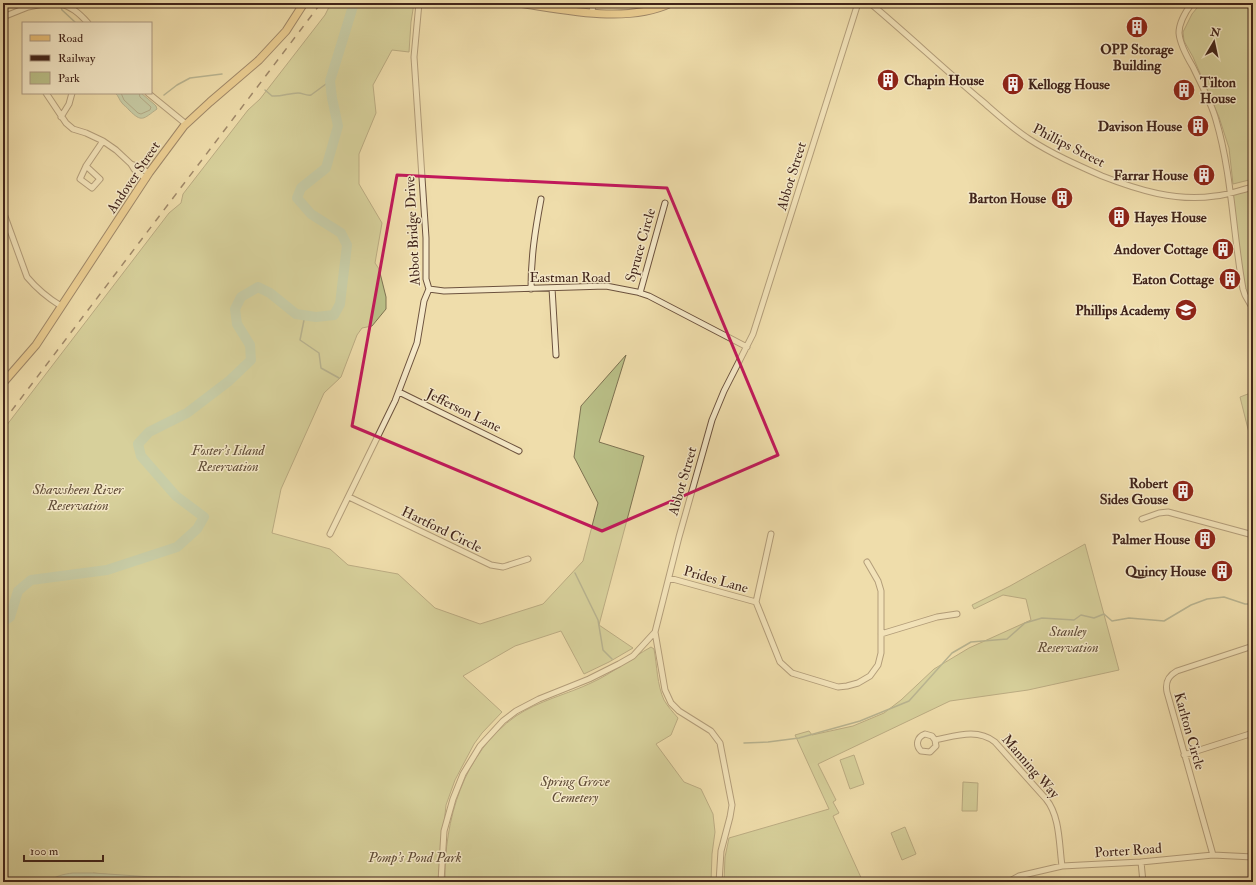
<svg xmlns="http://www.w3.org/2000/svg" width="1256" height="885" font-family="'IM FELL Double Pica',serif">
<rect width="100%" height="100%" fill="#efddab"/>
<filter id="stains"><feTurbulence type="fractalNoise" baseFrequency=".005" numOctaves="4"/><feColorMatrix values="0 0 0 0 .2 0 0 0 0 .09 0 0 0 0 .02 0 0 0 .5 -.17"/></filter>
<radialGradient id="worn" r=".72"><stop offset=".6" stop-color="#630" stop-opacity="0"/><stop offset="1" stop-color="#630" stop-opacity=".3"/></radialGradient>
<path fill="#bac088" stroke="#7e7251" d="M331 3H414L411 22 409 52 392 50 373 85 376 113 359 154V184L382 223 375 263 379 269 386 297V309L372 326 362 328 357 335 341 377 324 393 281 489 272 533 330 549 348 565 398 574 435 608 480 624 543 604 583 561 598 503 574 457 581 406 626 355 599 442 644 456 599 625 633 648 609 662 584 674 561 631 515 646 463 676 502 712 482 733 474 744 455 780 446 805 438 882H195C181 874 167 878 152 877 132 877 113 875 93 873V882H3V430L169 213 181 203 183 194 248 110 260 99 325 15Z
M1201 3H1253V179L1233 184 1229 148 1219 117 1193 57 1184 41 1183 32 1192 14Z
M1253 187V309L1245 295 1229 193Z
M1253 392V477L1250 437 1240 397Z
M1085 544 1119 670 1028 690 950 701 818 764 836 800 833 802 839 813 833 816 863 882H724L725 857 729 838 829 809 795 735 809 731 812 735 853 726 884 713 901 700 934 669 969 648 1031 620 1026 599 1003 595 974 609 972 605 1010 586Z
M651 647 654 649C657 665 657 685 664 700 668 707 673 712 678 718L671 735 656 744 684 782 701 789 713 814 715 832 712 854 711 882H445C444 820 463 753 516 716 538 701 568 694 591 683 613 673 631 658 651 647Z
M854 755 864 784 850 789 840 760Z
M963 782 978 783 977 811H962Z
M905 827 916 854 902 860 891 833Z"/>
<path fill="#9bbda4" stroke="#77806d" d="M115 93H141L154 104 156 106 157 109C143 119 142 123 129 110 127 107 124 106 122 103 119 100 119 96 115 93Z
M73 873H93L152 877H178L185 878 195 882H48C55 876 64 874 73 873Z"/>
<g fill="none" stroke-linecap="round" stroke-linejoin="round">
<path stroke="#6e705f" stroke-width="1" d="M121 93 124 100 138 113 141 114 150 110 151 107 140 97 139 93
M55 882 67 878 88 877 152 881H178L185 882"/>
<path stroke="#77806d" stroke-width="1.5" d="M61 7 62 10 76 23
M265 90 272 96C281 97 289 93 298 93 303 93 306 96 311 95L330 81
M164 95 177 85 190 78 222 74
M305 315 300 340 319 353 321 368 339 378
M575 573 598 620 603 650 612 659
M744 743 768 742 799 738 860 721 909 701 952 653 971 642 1007 639 1025 623 1042 618 1074 620 1081 615 1094 618 1104 614 1112 621 1129 618 1164 621 1191 605 1207 599 1224 597 1245 604H1253"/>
<path stroke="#9bbda4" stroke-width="10" d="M3 622 10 617 18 591 31 580 107 570 177 547 197 529 204 517 176 496 141 456 138 444 149 432 187 413 229 381 251 360 250 345 237 324 235 309 241 297 258 287 270 293 296 314 316 317 334 315 340 304 347 245 341 233 311 214 297 198 301 188 326 168 338 126 332 98 330 81 354 3"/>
<g stroke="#6c523e" stroke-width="7">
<path id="minor" d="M58 3C71 6 79 13 88 23
M870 3C908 35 944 69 982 101 997 114 1012 128 1029 139 1052 154 1077 165 1102 176 1138 190 1176 202 1215 196 1228 195 1240 190 1253 187
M1192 3C1186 11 1179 23 1179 33 1180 45 1187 57 1193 67 1201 84 1211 102 1216 120 1232 174 1233 234 1243 289L1245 295 1253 309
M592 13 593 3
M3 17 28 7 48 3
M46 93 66 123 73 129 86 133 103 141 116 150 131 164 134 169 146 179
M148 93 186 124
M61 117 69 104 72 93
M131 164 137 166 149 173
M86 166 100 179 92 188 80 179 86 166 103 141
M3 211 27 277C37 289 48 298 61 306
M552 288 556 355
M429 289 444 291 606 286 637 292 649 296 747 347
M531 289C531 257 535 231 541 199
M640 293 665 203
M399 392 519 451
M349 497 491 565 503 567 528 559
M1142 519 1159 513 1168 512 1253 535
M330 534 395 401 417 343 424 301 429 289 426 279V238L414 57 419 3
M771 534 756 602 780 662 792 673 838 687 847 686 858 683 870 676 878 665 881 653V591L878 581 867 562
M669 578 756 602
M655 632 665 690 671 703 679 711 711 731 720 743 732 805 730 817 721 851 719 882
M881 634 937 617 957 614
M935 740 936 746 930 752 921 751C915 745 917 737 925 734L932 736 935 740C956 736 977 728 995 742L1046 799C1060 816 1059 844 1062 866
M1184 755 1253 733
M1213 855 1167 692C1165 682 1168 676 1177 671L1253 646
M1141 862 1143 882
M1019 876 1022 882
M441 882 444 831 453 799 463 774 480 746 503 721 516 711 539 699 589 679 619 664 633 656 655 632 679 537 712 420 724 391 753 334 858 3
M1008 882 1019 876 1062 866 1141 862 1213 855 1253 857"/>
</g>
<g stroke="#41241a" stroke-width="9">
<path id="major" d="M519 3C566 10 627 24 671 3
M3 383 36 345 149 173 184 126 210 102 259 60 286 31 304 3"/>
</g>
<use href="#minor" stroke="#f5e9c8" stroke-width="5"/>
<use href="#major" stroke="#e8be76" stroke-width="7"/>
<path stroke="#41241a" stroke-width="1.5" stroke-dasharray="7 7" stroke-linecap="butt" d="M3 422 321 3"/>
</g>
<path d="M0 0H1256V885H0ZM397 175 667 188 778 455 602 531 352 426Z" fill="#efddab" fill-opacity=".55" fill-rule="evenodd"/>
<path fill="none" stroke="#c2185b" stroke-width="3" stroke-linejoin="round" d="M397 175 667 188 778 455 602 531 352 426Z"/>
<defs>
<g id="building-disc" transform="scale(1.15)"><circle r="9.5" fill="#8f2418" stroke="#f5e9c8"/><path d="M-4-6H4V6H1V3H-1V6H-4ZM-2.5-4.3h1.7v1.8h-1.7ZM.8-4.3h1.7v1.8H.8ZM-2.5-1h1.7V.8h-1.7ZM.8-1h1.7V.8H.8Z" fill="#fff"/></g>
<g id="school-disc" transform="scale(1.15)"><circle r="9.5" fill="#8f2418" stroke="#f5e9c8"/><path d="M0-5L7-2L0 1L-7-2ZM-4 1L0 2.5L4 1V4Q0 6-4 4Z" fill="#fff"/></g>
</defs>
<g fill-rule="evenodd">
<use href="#building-disc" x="1137" y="27"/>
<use href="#building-disc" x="888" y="80"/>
<use href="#building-disc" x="1013" y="84"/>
<use href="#building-disc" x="1184" y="90"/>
<use href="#building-disc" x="1198" y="126"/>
<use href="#building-disc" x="1204" y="175"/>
<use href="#building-disc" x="1062" y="198"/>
<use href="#building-disc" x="1119" y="217"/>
<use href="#building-disc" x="1223" y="249"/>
<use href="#building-disc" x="1230" y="279"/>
<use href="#school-disc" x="1186" y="310"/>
<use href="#building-disc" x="1183" y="491"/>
<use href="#building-disc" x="1205" y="539"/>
<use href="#building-disc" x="1222" y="571"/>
</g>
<g text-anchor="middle" stroke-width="3" stroke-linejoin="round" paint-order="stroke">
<g font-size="14" font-weight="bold" fill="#41241a" stroke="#f5e9c8" text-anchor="end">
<text x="1137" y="54" text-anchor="middle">OPP Storage<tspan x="1137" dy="16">Building</tspan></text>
<text x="904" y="85" text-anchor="start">Chapin House</text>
<text x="1200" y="87" text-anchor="start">Tilton<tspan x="1200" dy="16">House</tspan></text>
<text x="1028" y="89" text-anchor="start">Kellogg House</text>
<text x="1182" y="131">Davison House</text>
<text x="1188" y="180">Farrar House</text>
<text x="1046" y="203">Barton House</text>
<text x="1134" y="222" text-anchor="start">Hayes House</text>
<text x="1208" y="254">Andover Cottage</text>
<text x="1214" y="284">Eaton Cottage</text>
<text x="1170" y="315">Phillips Academy</text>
<text x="1168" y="488">Robert<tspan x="1168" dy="16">Sides Gouse</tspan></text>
<text x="1190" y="544">Palmer House</text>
<text x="1206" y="576">Quincy House</text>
</g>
<g font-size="14" fill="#41241a" stroke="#f5e9c8">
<text transform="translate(1069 145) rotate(27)" y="5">Phillips Street</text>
<text transform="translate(791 176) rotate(-73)" y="5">Abbot Street</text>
<text transform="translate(133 177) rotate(-56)" y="5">Andover Street</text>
<text transform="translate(412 231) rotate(-93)" y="5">Abbot Bridge Drive</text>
<text transform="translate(640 245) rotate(-74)" y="5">Spruce Circle</text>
<text x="570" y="282">Eastman Road</text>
<text transform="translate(464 410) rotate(26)" y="5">Jefferson Lane</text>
<text transform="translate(682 481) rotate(-74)" y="5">Abbot Street</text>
<text transform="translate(442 529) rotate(26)" y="5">Hartford Circle</text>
<text transform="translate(716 579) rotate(16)" y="5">Prides Lane</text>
<text transform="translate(1190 731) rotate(74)" y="5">Karlton Circle</text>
<text transform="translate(1031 766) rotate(49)" y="5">Manning Way</text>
<text transform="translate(1128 850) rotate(-4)" y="5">Porter Road</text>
</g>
<g font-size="14" font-style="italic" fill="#5f4b36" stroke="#f5e9c8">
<text x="228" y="455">Foster's Island<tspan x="228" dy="16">Reservation</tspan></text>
<text x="78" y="494">Shawsheen River<tspan x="78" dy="16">Reservation</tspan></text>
<text x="1068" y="636">Stanley<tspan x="1068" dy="16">Reservation</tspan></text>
<text x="575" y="786">Spring Grove<tspan x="575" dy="16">Cemetery</tspan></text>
<text x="415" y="862">Pomp's Pond Park</text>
</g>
</g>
<rect width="1256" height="885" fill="none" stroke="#efddab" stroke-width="16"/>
<rect x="4" y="4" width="1248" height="877" fill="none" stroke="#41241a" stroke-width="2"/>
<rect x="8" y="8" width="1240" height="869" fill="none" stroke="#41241a"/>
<rect x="22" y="22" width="130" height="72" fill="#f5e9c8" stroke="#ad9a82"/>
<rect x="30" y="35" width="20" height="6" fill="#e8be76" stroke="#ad9a82"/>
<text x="58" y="42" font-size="12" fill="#41241a">Road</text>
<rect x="30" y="55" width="20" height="6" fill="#41241a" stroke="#ad9a82"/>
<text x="58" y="62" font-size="12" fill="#41241a">Railway</text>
<rect x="30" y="72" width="20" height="12" fill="#bac088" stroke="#ad9a82"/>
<text x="58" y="82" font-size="12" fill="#41241a">Park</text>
<g transform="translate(1214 42) rotate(9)" stroke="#f5e9c8" stroke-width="3" paint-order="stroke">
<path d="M0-3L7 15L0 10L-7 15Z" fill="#41241a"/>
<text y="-6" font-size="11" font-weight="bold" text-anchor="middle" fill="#41241a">N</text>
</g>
<path d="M24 855v6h79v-6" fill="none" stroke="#41241a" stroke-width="2"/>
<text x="30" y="855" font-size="12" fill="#41241a" stroke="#f5e9c8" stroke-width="3" paint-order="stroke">100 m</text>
<rect width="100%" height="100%" filter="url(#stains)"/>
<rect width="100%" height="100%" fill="url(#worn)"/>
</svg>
